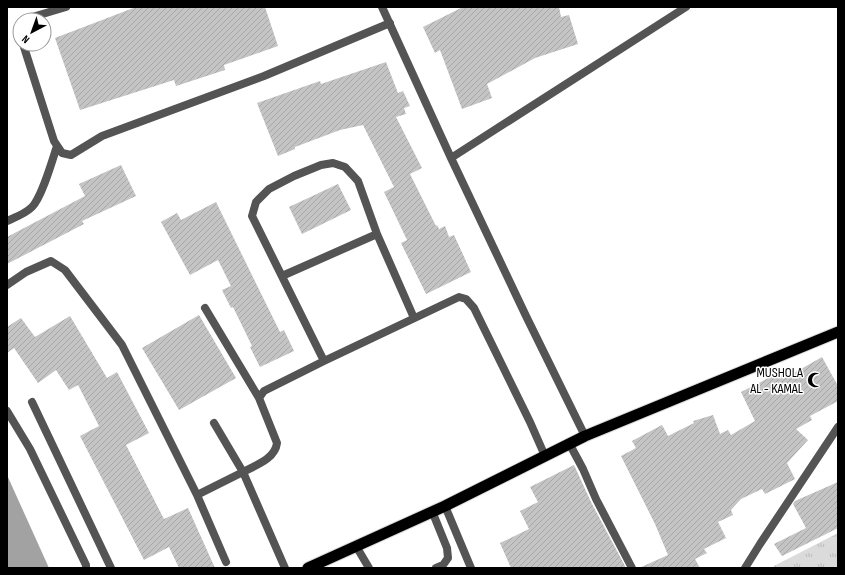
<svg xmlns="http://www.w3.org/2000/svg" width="845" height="575" font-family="'Sofia Sans Condensed',sans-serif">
<defs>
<pattern id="grass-tufts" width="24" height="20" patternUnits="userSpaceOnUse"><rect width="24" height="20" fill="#dbdbdb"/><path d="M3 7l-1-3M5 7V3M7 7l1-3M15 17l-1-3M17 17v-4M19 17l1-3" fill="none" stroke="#bababa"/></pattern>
<pattern id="building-hatch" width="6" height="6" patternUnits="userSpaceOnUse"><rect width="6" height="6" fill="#c4c4c4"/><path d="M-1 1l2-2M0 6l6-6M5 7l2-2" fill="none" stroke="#a7a7a7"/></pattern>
</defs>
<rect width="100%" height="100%" fill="#fff"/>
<path fill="url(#grass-tufts)" d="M838 533V568H773L774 566Z"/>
<path fill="#a2a2a2" d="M7 475 49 568H7Z"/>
<path fill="url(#building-hatch)" d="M136 7H265L278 46 224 65 225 70 176 86 174 80 80 110 55 38Z
M463 7H559L561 17 569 15 578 44 535 58 487 84 492 98 462 109 440 50 435 53 423 27Z
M386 62 398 93 403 91 410 106 404 108 406 114 396 117 422 168 410 174 436 226 437 225 439 229 445 226 449 237 454 235 471 272 426 294 401 243 407 240 384 192 394 187 363 125 340 130 295 147V149L278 156 257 103 320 81 321 84Z
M121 165 136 196 82 221 84 224 7 264V237L85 196 79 184Z
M338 184 351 210 302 234 289 207Z
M216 202 280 332 284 330 294 351 260 367 250 347 252 346 233 307 231 308 222 290 231 286 218 260 190 275 161 222 177 213 181 220Z
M199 315 236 378 179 410 142 348Z
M70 316 107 378 117 372 149 433 126 445 164 519 188 508 215 568H179L169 547 144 560 80 436 99 426 78 385 69 390 56 370 38 383 14 348 7 353V327L21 318 35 337Z
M822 357 838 386V401L810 416 812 420 796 429 808 440 787 463 795 479 765 494 762 489 741 499 731 510 733 515 718 522 726 538 704 549 707 553 695 559 700 568H639L668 555 655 524 621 456 636 448 632 441 662 425 668 436 694 423 693 421 713 415 720 434 728 430 731 435 755 421 741 392 784 370 787 377Z
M574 465 591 502 626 568H511L500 543 529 529 520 511 538 502 530 487Z
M838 482V528L782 556 774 544 806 528 793 504 795 501Z"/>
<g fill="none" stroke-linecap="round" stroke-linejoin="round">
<g stroke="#dbdbdb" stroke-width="13">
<path id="trunk" d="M308 568 445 506 585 436 838 332"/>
</g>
<path stroke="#545454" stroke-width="8" d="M382 7 451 158 526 316 585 436
M27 20 29 18 66 7
M20 32V33
M23 44 54 141 62 153 71 155 102 136 264 76 390 23
M451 158 686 7
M7 221C16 217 25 214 32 207 42 197 52 161 57 146
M282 276 377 234
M7 285 26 272 51 261 65 270 122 345 197 495 243 472 214 423
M205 308 259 398
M324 361 252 216 256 202 269 189 294 176 321 165 333 163 345 167 358 181 377 234 414 318
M7 411 30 449 86 565V568
M197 495 226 562
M432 511 447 548 448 558 443 565 436 568
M356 546 369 568
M285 568 243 472C256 465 275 459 277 443L259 398 264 391 324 361 459 297 466 299 474 308 530 422 545 456"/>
<path stroke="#545454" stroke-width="8" d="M32 402 111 568
M569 443 583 469 596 499 632 568
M445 506 471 568
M745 568 760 544 838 427"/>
<use href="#trunk" stroke="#000" stroke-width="11"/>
</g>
<defs>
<g id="mosque-bare" transform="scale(1.2)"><path d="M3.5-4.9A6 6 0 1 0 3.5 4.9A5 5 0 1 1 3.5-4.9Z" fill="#000" stroke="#fff" stroke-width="2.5" paint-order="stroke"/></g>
</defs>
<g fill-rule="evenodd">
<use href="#mosque-bare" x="815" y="380"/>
</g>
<g text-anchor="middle" stroke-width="3" stroke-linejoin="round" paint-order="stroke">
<g font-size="14" fill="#000" stroke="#fff" text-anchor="end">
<text x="803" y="377">MUSHOLA<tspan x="803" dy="16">AL - KAMAL</tspan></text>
</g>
</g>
<rect width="845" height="575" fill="none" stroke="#000000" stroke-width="16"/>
<g transform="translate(32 32) rotate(221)"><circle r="19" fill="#ffffff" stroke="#999999"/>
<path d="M0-3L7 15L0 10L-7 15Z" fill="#000000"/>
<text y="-6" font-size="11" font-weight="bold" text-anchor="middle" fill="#000000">N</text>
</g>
</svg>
